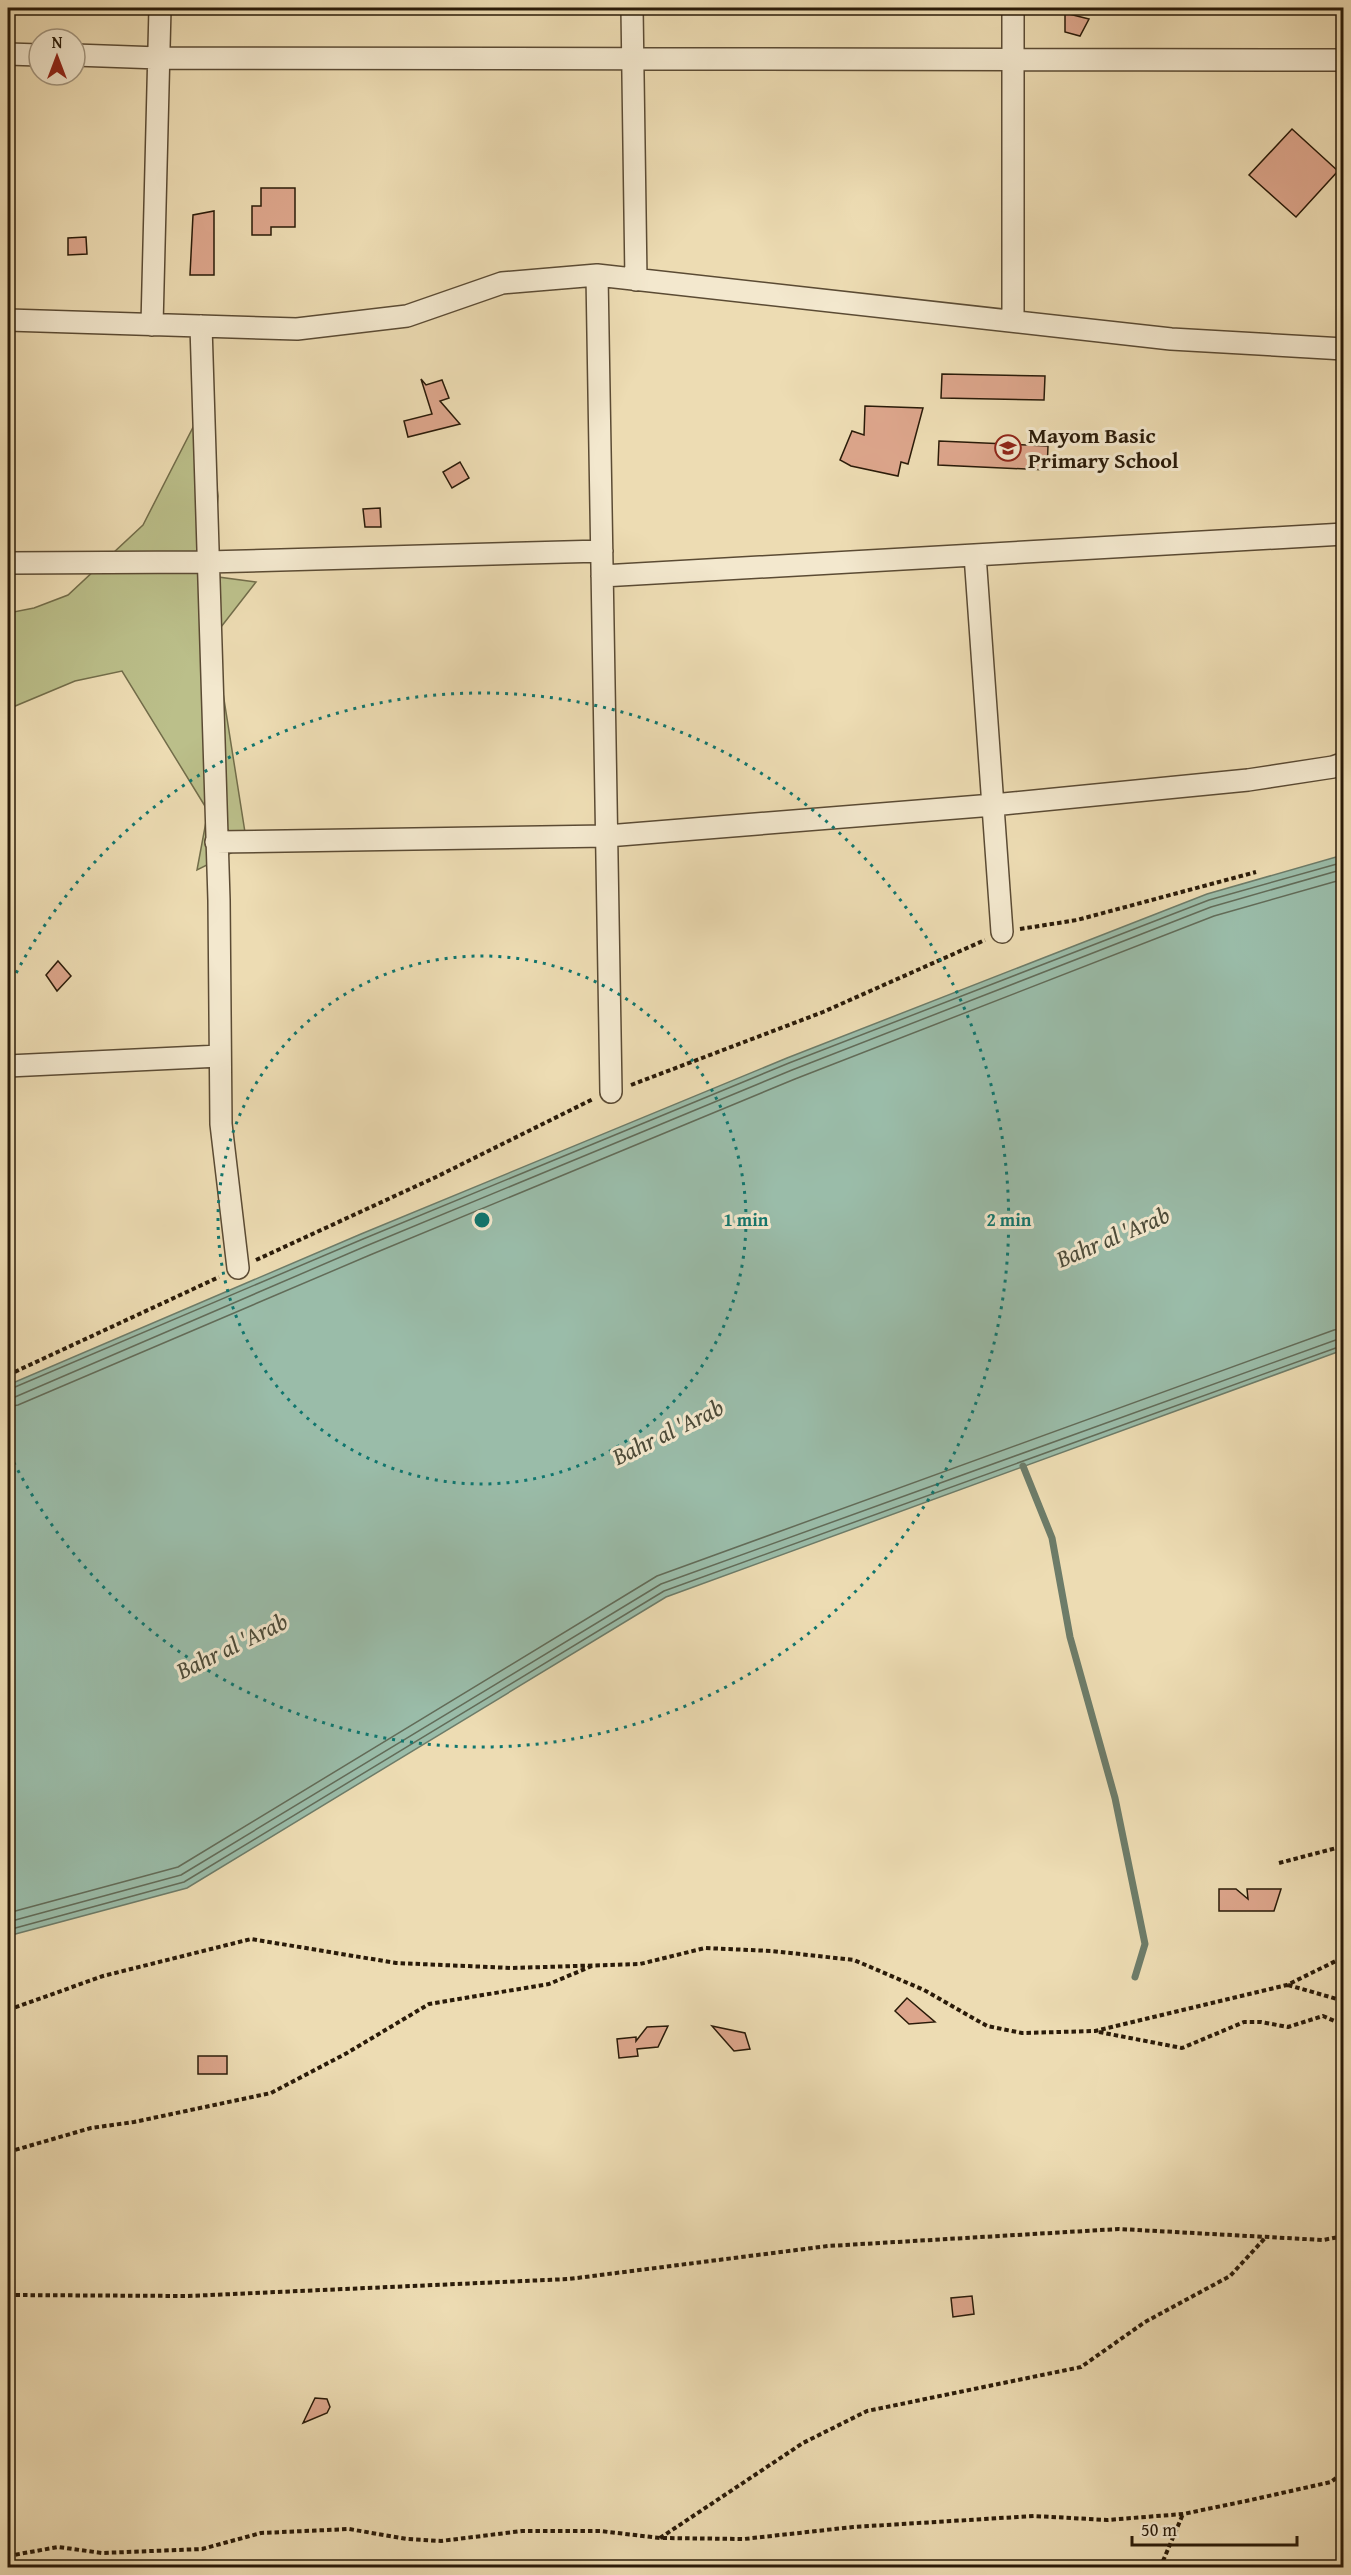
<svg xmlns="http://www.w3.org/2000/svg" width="1351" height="2575" font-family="'Gentium Book Plus',serif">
<rect width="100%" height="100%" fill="#eddcb3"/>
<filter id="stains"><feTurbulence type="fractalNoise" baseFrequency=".00333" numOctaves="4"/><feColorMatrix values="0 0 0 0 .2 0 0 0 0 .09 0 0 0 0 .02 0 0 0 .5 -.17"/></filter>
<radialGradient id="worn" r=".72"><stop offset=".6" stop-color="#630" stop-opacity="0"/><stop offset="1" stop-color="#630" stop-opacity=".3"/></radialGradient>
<path fill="#bbbf8a" stroke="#726d4a" stroke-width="1.5" d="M206 402 218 496 211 576 256 582 214 636 247 845 197 870 208 811 122 671 75 681 8 709V613L34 608 68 595 143 525Z"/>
<path fill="#9abca9" stroke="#6d7c69" stroke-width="1.5" d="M1343 855V1350L666 1597 187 1888 8 1936V1385L361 1234 787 1058 1207 894Z"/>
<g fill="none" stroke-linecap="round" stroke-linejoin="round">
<path stroke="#626c59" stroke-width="1.5" d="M8 1390 363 1239 789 1063 1209 900 1344 862
M8 1398 15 1397 366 1246 792 1070 1211 907 1344 869
M8 1407 18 1405 370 1255 795 1079 1214 916 1344 879
M8 1913 178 1867 657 1576 1334 1330 1344 1328
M8 1922 181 1875 661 1584 1344 1337
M8 1930 184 1882 664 1591 1344 1345"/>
<path stroke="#6d7c69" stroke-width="7" d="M1023 1466 1052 1538 1070 1637 1115 1798 1145 1944 1135 1977"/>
</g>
<path fill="#dda68c" stroke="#2a1b09" stroke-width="1.5" d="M1065 13 1089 19 1080 36 1065 32Z
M1292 129 1338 171 1296 217 1249 175Z
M261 188H295V227H271V235H252V206H261Z
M214 211V275H190L193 215Z
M86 237 87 254 68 255V238Z
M942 374 1045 376 1044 400 941 398Z
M421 379 426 385 442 380 449 398 440 401 460 424 408 437 404 421 432 414Z
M865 406 923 408 908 464 901 462 898 476 851 466 840 460 852 431 864 435Z
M939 441 1048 446 1047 470 938 465Z
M460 462 469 478 452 488 443 472Z
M380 508 381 527H365L363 509Z
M58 961 71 976 57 991 46 975Z
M1219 1889H1236L1248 1899 1247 1889H1281L1274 1911H1219Z
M907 1998 935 2022 909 2024 895 2011Z
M668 2026 658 2047 637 2049 638 2056 619 2058 617 2039 636 2037V2041L647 2027Z
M712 2026 745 2033 750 2049 734 2051Z
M198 2056H227V2074H198Z
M972 2296 974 2314 953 2317 951 2298Z
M315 2398 327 2399 330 2407 327 2413 303 2423Z"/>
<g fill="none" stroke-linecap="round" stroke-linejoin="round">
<g stroke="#5b4b34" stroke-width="24">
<path id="minor" d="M632 8 636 280
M1013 8V321
M8 54 39 55
M75 55 159 58 1344 60
M597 275 611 1092
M8 320 297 329 407 316 502 283 597 275 1171 339 1344 349
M152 325 160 8
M201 326 219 900 221 1124 238 1268
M975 555 1002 932
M8 563 207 562 602 551
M602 576 1344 534
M216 842 607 836 993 805 1248 780 1333 767 1344 763
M8 1066 220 1056"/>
</g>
<path stroke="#2a1b09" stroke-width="4" stroke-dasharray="4.5 3" stroke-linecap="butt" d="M1020 929 1077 920 1256 872
M631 1085 823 1012 985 940
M256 1260 436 1177 593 1099
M8 1375 219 1277
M1338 1660 1344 1705
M1279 1863 1344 1846
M1288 1985 1344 2001
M8 2010 103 1976 251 1939 396 1963 512 1968 640 1964 705 1948 772 1951 854 1960 924 1990 987 2026 1022 2033 1095 2031 1287 1985 1344 1957
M1099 2032 1182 2048 1244 2022H1261L1288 2027 1323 2016 1344 2025
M8 2152 91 2128 134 2122 271 2093 347 2053 429 2004 549 1984 592 1966
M8 2295 188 2296 569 2279 828 2246 1119 2229 1323 2240 1344 2236
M660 2538 803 2443 867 2411 1081 2367 1145 2322 1230 2276 1266 2237
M8 2556 58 2547 102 2553 202 2549 261 2533 349 2529 407 2539 441 2541 522 2531H600L660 2538 744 2539 853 2527 1034 2516 1107 2520 1183 2514 1246 2501 1331 2482 1344 2472
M1160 2568 1183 2514"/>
<use href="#minor" stroke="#f3e8ce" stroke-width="21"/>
</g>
<g fill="none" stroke="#0f766e" stroke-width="3" stroke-dasharray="3 6">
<circle cx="482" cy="1220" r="264"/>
<path d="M8 989A527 527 0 1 1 8 1451"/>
</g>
<defs>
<g id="school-ring" transform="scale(1.35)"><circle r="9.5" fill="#f3e8ce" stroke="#8f2418" stroke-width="1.5"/><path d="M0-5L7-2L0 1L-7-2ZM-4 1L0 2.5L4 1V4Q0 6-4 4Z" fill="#8f2418"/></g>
</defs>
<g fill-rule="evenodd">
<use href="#school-ring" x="1008" y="448"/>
</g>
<g text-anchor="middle" stroke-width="6" stroke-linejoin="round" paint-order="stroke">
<g font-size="22" font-weight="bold" fill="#2a1b09" stroke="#f3e8ce" text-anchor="start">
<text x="1028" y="443">Mayom Basic<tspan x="1028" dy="25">Primary School</tspan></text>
</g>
<g font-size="24" font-style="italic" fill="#4c4b39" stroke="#f3e8ce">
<text transform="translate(1113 1237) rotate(-23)" y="8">Bahr al 'Arab</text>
<text transform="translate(668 1432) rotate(-26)" y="8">Bahr al 'Arab</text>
<text transform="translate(232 1646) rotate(-26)" y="8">Bahr al 'Arab</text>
</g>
</g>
<circle cx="482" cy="1220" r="9" fill="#0f766e" stroke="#f3e8ce" stroke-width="3"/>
<g font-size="18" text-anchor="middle" font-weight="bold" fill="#0f766e" stroke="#f3e8ce" stroke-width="6" stroke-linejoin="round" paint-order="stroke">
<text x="746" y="1226">1 min</text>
<text x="1009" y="1226">2 min</text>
</g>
<rect width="1351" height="2575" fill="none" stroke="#eddcb3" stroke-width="30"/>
<rect x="9" y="9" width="1333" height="2557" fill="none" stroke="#2a1b09" stroke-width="3"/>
<rect x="15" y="15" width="1321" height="2545" fill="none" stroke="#2a1b09" stroke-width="1.5"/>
<g transform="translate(57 57)"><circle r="28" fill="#f3e8ce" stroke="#a3967f" stroke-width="1.5"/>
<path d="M0-4.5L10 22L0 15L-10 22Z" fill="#8f2418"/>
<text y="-9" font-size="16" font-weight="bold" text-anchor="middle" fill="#2a1b09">N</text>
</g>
<path d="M1132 2536v9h165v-9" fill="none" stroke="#2a1b09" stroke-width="3"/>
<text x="1141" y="2536" font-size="18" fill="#2a1b09" stroke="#f3e8ce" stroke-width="4.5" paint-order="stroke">50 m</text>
<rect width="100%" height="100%" filter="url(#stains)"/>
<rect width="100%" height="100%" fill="url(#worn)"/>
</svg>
